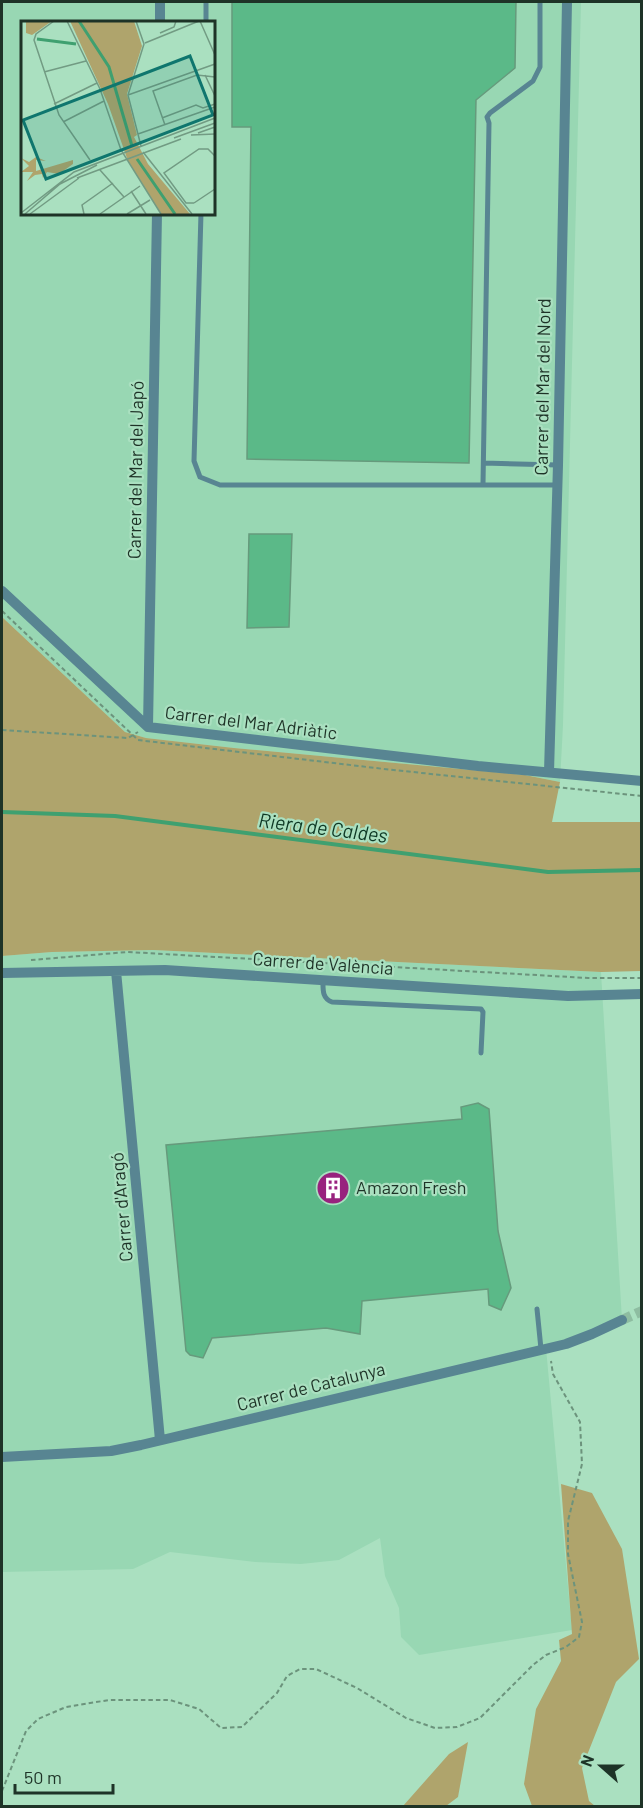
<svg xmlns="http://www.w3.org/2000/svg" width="643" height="1808" font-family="Barlow,sans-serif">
<rect width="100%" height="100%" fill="#aae0c0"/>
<path fill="#98d7b3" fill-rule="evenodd" d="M2 2H581L563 725 560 782 525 775 234 748 146 738 125 732 2 617ZM22 22H213V213H22Z
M153 950 601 972 622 1320 546 1348 572 1630 419 1655 401 1637 399 1608 385 1576 380 1538 339 1560 301 1564 255 1562 170 1552 133 1569 2 1572V956L52 952Z"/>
<path fill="#afa46c" d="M2 617 125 732 146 738 234 748 525 775 560 782 552 822H641V971L601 972 153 950 52 952 2 956Z
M561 1484 592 1493 622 1549 639 1659 616 1682 582 1768 589 1801 595 1806H532L524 1784 536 1709 561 1661 559 1640 572 1634Z
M468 1742 458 1797 446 1806H403L449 1754Z"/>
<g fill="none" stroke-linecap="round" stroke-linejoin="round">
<path stroke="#3fa070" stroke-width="4" d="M2 812 115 816 548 872 642 870"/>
</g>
<path fill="#5bb988" stroke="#669a7c" stroke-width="1.5" d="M232 2H516L515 68 476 100 469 463 247 459 251 127H232Z
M249 534H292L289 627 247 628Z
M478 1103 489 1109 498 1231 511 1288 501 1310 489 1305 488 1289 362 1301 360 1334 326 1328 212 1338 203 1358 190 1355 186 1351 166 1145 462 1119 461 1107Z"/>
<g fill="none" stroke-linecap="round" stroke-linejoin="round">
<path stroke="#8ebda1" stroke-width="10" stroke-dasharray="10 5" stroke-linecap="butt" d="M622 1320 642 1311"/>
<path stroke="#6c937c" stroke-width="2" stroke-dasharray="4.5 3" stroke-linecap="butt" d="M2 611 138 740 384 769 642 796
M2 730 128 738 138 732
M31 960 128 952 588 978H642
M2 1791 26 1731 38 1719 66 1707 109 1700H170L199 1709 221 1728 242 1727 277 1693 287 1676 300 1669H316L357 1688 406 1718 435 1728 457 1727 480 1718 533 1665 546 1655 566 1647 579 1637 582 1622 568 1554V1521L582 1464 580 1422 553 1374 551 1361"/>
<path stroke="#588592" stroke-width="5" d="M206 22V2
M201 213 194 461 200 477 220 485H557
M484 463 558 465
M483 484 489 123 487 117 490 113 533 81 540 67V2
M323 980C323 990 322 998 332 1002L481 1009 483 1012 481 1053
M537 1309 541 1349"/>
<path stroke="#588592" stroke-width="10" d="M160 22V2
M2 591 148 727 478 766 642 781
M148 727 157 213
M549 772 558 465 567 2
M116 971 160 1440
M2 973 165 970 568 996 642 994
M2 1457 111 1451 141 1445 566 1344 592 1334 622 1320"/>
</g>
<defs>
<g id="building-disc" transform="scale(1.725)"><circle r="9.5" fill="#98227e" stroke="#aae0c0"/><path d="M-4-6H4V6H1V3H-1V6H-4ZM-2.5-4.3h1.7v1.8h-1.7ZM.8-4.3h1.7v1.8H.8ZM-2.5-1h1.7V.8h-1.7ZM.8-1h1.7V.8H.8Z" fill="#fff"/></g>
</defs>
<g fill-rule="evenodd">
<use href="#building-disc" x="333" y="1188"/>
</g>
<g text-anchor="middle" stroke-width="4.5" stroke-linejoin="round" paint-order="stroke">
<g font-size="18" fill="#1e3327" stroke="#aae0c0">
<text transform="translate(543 387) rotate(-89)" y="6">Carrer del Mar del Nord</text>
<text transform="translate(136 470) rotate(-89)" y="6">Carrer del Mar del Japó</text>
<text transform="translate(251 723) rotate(7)" y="6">Carrer del Mar Adriàtic</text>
<text transform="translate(323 964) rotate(4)" y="6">Carrer de València</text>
<text transform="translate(122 1207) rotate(-95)" y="6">Carrer d'Aragó</text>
<text transform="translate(311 1387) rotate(-14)" y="6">Carrer de Catalunya</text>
</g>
<g font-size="18" fill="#1e3327" stroke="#aae0c0" text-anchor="start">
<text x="356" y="1194">Amazon Fresh</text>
</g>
<g font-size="20" font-style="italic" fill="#0e3824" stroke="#aae0c0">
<text transform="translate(323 828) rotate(7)" y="7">Riera de Caldes</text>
</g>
</g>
<g transform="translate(21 21)">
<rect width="194" height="194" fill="#aae0c0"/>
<path d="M5 0H31L11 14 5 12ZM49 0H113L121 25 106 73 116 114 113 116 127 143 169 193H140L107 140 87 83ZM15 136 25 140 15 139V150L52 139V143L38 153 26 151 22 157 21 153 14 154 6 160 12 151H0L8 145 0 137 8 141Z" fill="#afa46c"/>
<path fill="none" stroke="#3fa070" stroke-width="3" d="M58 0 88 46 111 125M16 18 55 23M116 138 154 193"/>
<path fill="none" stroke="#729b83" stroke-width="1.5" d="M33 0 15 13 13 19 38 94 69 139M46 0 79 68 100 129 140 193M115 0 123 23 107 74 120 125M179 0 194 34M139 12 153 6 155 0M124 22 178 0M23 51 65 40M184 54 194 75M107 74 194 43M33 83 76 62M141 97 175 84 182 87 194 83M42 101 83 80M144 104 132 70 176 54 194 56M177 112 194 106M117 113 194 86M170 114 194 113M153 117 194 102M122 131 171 193M79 149 103 176M56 157 160 118M110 170 125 193M173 182H165L143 152 178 128H187L194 135M173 182 194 168M0 192 53 151 194 97M4 193 39 163 76 144M9 193 58 157M63 193 61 184 92 162M79 193 119 165M106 193 129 179"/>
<path fill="#0f766e" fill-opacity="0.15" stroke="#0f766e" stroke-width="3" d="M169 35 192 94 25 158 2 99Z"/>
<rect width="194" height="194" fill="none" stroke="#1e3327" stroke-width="3"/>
</g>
<rect width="643" height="1808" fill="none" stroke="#1e3327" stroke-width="6"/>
<g transform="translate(601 1766) rotate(291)" stroke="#aae0c0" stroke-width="4.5" paint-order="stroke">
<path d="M0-4.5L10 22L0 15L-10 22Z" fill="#1e3327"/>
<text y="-9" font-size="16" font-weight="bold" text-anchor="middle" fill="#1e3327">N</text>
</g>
<path d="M15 1784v9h98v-9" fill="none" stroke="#1e3327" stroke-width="3"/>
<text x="24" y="1784" font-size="18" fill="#1e3327" stroke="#aae0c0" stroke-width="4.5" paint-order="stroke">50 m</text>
</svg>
